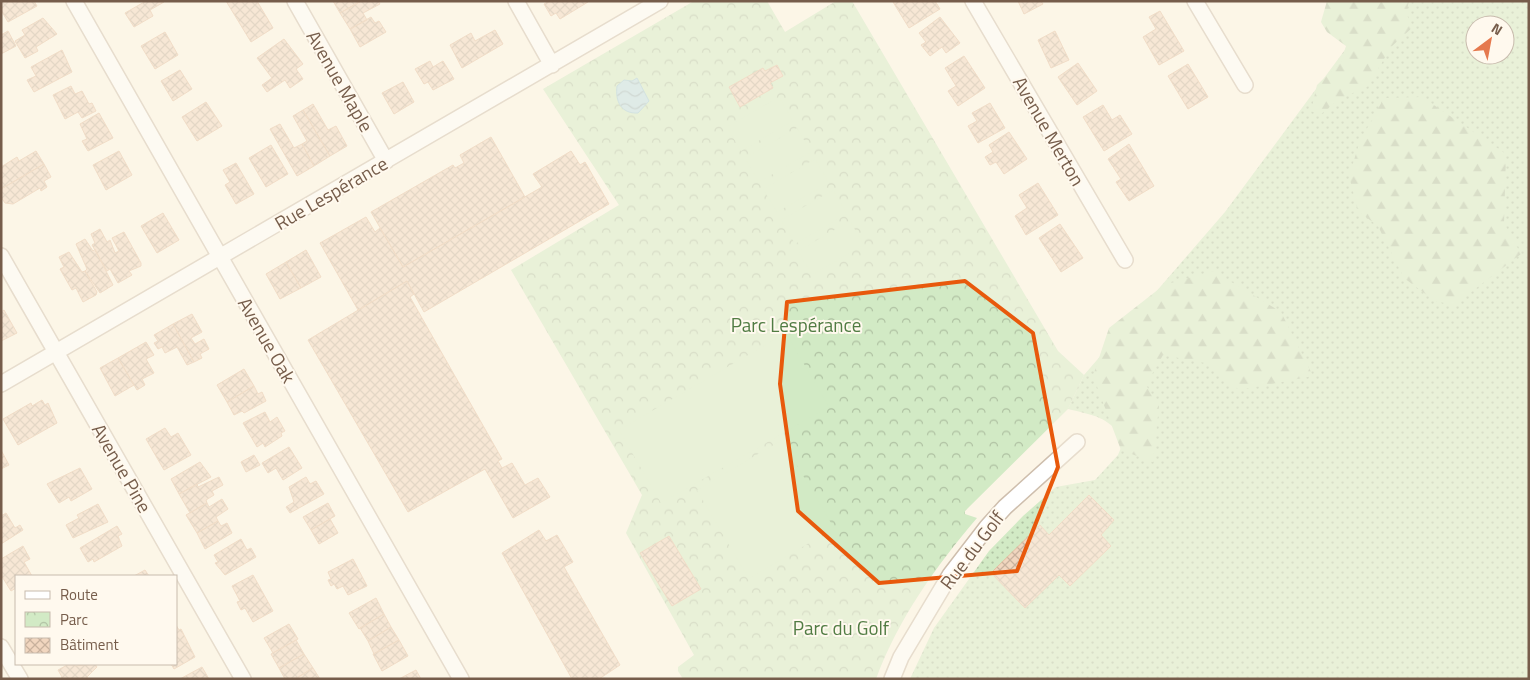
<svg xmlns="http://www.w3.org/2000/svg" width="1530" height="680" font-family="'Titillium Web',sans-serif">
<defs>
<pattern id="grass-dots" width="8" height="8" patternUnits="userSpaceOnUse" patternTransform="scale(1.25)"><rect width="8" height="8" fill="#d2eac5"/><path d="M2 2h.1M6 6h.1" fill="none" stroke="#afc1a2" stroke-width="1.8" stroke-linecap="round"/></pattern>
<pattern id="forest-firs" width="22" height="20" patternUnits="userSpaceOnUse" patternTransform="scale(1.25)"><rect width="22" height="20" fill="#d2eac5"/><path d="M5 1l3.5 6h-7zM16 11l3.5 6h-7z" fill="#afc1a2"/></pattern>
<pattern id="park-crowns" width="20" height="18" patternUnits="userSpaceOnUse" patternTransform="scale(1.25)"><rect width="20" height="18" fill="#d2eac5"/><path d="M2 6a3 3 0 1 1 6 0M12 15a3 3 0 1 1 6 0" fill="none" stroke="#afc1a2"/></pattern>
<pattern id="water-waves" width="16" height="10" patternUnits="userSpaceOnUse" patternTransform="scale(1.25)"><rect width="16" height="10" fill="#bcdde6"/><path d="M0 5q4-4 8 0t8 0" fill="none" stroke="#9db6bc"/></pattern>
<pattern id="building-cross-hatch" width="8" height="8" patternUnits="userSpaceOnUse" patternTransform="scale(1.25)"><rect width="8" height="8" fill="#f1d6bf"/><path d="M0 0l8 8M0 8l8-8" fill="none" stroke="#c8b19d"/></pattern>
</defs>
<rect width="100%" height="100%" fill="#fcf5e7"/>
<path fill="url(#grass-dots)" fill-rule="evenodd" d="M1381 1H1529V679H910L934 628 989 551 1023 516 1056 487 1095 480 1118 455 1125 438C1104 416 1097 416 1068 409L1084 375 1225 212ZM1475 25H1505V55H1475Z"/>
<path fill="url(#forest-firs)" d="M1327 1H1409L1406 13 1413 27 1392 46 1367 87 1339 99 1320 115 1311 111 1317 85 1341 62 1346 46 1327 32 1321 22Z
M1422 97 1506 154 1504 223 1521 254 1454 305 1435 301 1404 278 1378 226 1358 211 1349 176 1360 141 1384 98Z
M1213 271 1281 312 1313 376 1239 390 1205 363 1163 355 1146 385 1159 406 1153 462 1121 450 1093 376 1109 328 1164 285Z"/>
<path fill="url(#park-crowns)" d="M694 1H767L785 32 836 1H852L1058 351 1084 375 1068 409 965 511V514L977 518C936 566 898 619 876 679H683L678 671V667L694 655 626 533 642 495 511 270 619 205 543 89Z"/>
<path fill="#d2eac5" d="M779 97 793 121 741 151 727 127Z
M797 128 811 152 759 182 745 158Z
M815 159 829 183 777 212 763 189Z
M833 190 847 214 795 244 781 220Z
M850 221 864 245 812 275 798 251Z
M786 333 829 407 661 503 619 430Z
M782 440 834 528 749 579 697 490Z"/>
<path fill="url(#water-waves)" stroke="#a2ccd8" d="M637 78 649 101 638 113C621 114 615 101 617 86L624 80 632 81Z"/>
<path fill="url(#building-cross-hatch)" stroke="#e4bea0" d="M1 1H34L37 6 8 22 1 10Z
M146 1 164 2 150 10 153 16 134 27 125 13Z
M226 1H257L273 28 251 42Z
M333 1H361L340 13Z
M361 1H378L380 4 363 13 367 20 350 29 340 13Z
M549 1H588V2L560 19 556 13 551 16 544 4Z
M895 1H935L940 9 909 28 893 2Z
M1018 1H1041L1043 4 1024 14Z
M1160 11 1184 51 1159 65 1143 37 1156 29 1149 17Z
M371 17 375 23 379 21 386 32 360 47 350 29Z
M940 17 960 43 946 53 942 47 930 56 921 45 926 42 919 33Z
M43 18 57 34 36 47 38 51 25 58 15 41 25 35 22 30Z
M495 30 503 44 462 68 450 45 471 33 475 41Z
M8 31 16 46 1 54V35Z
M1055 31 1069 60 1051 68 1038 40Z
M165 32 178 55 155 69 141 46Z
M284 39 303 64 296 69 303 79 290 88 285 80 267 92 262 85 272 78 257 58Z
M62 50 72 72 34 92 27 80 36 76 31 67Z
M964 56 985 88 958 106 948 91 956 86 945 68Z
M430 61 433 67 443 61 454 79 433 90 428 82 424 84 415 69Z
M1078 63 1097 91 1077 105 1058 77Z
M1188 64 1208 97 1188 109 1168 76Z
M777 65 783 76 770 83 773 88 740 107 729 87 763 68 765 71Z
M180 70 192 89 173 101 161 81Z
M403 82 414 102 394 114 382 93Z
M71 86 75 94 82 91 89 104 92 103 96 111 82 118 78 112 65 119 53 95Z
M206 102 222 126 197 141 182 117Z
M990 103 1005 128 978 143 968 126 977 121 972 113Z
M313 104 328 130 336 126 347 146 330 156 303 110Z
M1103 105 1112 120 1120 115 1132 134 1104 151 1083 117Z
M303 110 330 156 314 166 302 144 307 141 293 116Z
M99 113 113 138 88 151 82 141 87 139 80 124Z
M280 124 294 148 302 144 314 166 297 176 270 129Z
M1009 132 1027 159 1004 174 996 162 990 165 985 157 993 152 989 145Z
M491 137 525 197 403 267 371 212 453 165 455 168 464 163 460 155Z
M1129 144 1154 186 1129 201 1116 182 1121 179 1108 159Z
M271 145 288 174 266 187 249 158Z
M36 151 44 164 1 189V167L17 157 19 161Z
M119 151 132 175 106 190 93 165Z
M571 151 580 165 585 162 609 204 424 312 407 281 358 310 320 243 366 217 375 232 380 228 403 267 542 187 533 174Z
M236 163 254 194 236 204 225 185 230 182 223 170Z
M44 164 51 177 44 181 47 187 41 191 40 188 13 204 5 203 1 197V189Z
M1038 183 1058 215 1026 235 1015 216 1027 208 1019 195Z
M163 213 179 240 157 253 141 226Z
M1060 224 1083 258 1061 272 1039 238Z
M100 229 107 242 110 240 115 253 119 251 112 238 124 232 141 263V266L129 271 132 275 118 283 110 269 107 271 92 245 95 243 91 234Z
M85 239 93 251 95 249 113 285 100 293 85 271 87 269 76 244Z
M306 250 321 277 301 288 286 262Z
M69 252 82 272 85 271 97 292 96 295 83 302 76 288 72 290 60 269 64 267 59 257Z
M286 262 301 288 280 299 266 274Z
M407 281 414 294 410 297 502 459 498 461 502 468 512 463 525 485 538 478 550 497 513 518 485 469 408 512 308 340Z
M4 310 17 333 1 341V312Z
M192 314 202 332 191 338 195 344 204 339 209 349 200 354 202 358 194 362 173 324Z
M173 324 194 362 187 365 177 347 165 353 162 347 158 349 154 343 158 341 154 335Z
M146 342 154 355 146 359 154 373 142 379 145 385 137 390 118 358Z
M118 358 134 385 115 396 100 368Z
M244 369 254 386 227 402 217 385Z
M254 386 258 394 262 392 266 401 244 413 242 411 234 415 227 402Z
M42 400 45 405 48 403 57 423 18 445 3 419 31 403 32 406Z
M265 412 270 422 277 417 285 431 281 433 282 436 265 447 263 443 257 447 243 423Z
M165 428 171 437 178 433 191 455 164 470 146 439Z
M289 447 302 468 283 480 276 468 268 473 262 463Z
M1 450 9 465 1 469Z
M254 455 260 465 246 472 241 462Z
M200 462 211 477 179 494 171 479Z
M80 468 92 489 71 501 69 497 59 503 47 484Z
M219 477 223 485 212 491 214 495 206 500 207 503 190 513 179 494 197 484 198 487Z
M306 477 310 484 316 481 324 494 290 513 286 507 294 502 289 487Z
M1089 495 1114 520 1101 535 1111 546 1070 586 1059 575 1025 608 991 573 1040 525 1049 535Z
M222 499 228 509 216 517 218 521 197 533 186 515 207 503 209 507Z
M328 503 335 516 311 530 303 517Z
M98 504 108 522 73 538 66 525 79 518 77 515Z
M6 513 15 528 20 525 23 530 1 544V516Z
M330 519 338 533 319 544 311 530Z
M218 521 221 526 227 523 232 533 205 549 197 533Z
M117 526 122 534 118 536 122 546 94 562 93 559 88 562 80 548Z
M539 530 546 541 557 535 573 562 564 567 620 665 599 679H572L502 553Z
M669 536 701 589 672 606 640 553Z
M241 539 247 550 251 548 256 557 225 575 215 563 218 562 214 555Z
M23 546 30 559 24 562 32 576H16V588L11 591 1 575V559Z
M353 559 367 586 348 595 343 586 337 589 334 584 331 586 328 580 331 579 328 572Z
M145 570 149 576H134Z
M253 575 273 611 253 622 245 608 241 610 237 602 240 601 232 586Z
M376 598 384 614 359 629 349 613Z
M384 614 391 627 368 641 360 628Z
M289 624 298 639 273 653 264 638Z
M176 625 179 630 181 629 195 657 174 669 171 664H176Z
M391 627 399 640 374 654 368 641Z
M296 640 304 654 279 668 271 654Z
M399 640 408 656 382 671 373 654Z
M304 654 313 668 295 679H285L279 668Z
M69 664 76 666 95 664 97 667 87 677 88 679H60L62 677 58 670Z
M202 667 209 679H180Z
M313 668 320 679H295Z
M416 670 421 679H399Z"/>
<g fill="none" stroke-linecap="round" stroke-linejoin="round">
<g stroke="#cebead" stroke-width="18">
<path id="street" d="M74 1 461 679
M295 1 386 161
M516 1 552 65
M973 1 1125 260
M1195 1 1245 85
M1 256 243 679
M1 384 660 1
M1 647 20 679
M892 679 901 657 950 575 987 527 1005 507 1077 442"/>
</g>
<use href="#street" stroke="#fff" stroke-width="15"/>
</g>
<path d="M0 0H1530V680H0ZM965 281 1033 333 1058 467 1017 571 879 583 798 511 780 384 787 302Z" fill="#fcf5e7" fill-opacity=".55" fill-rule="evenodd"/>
<path fill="none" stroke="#e8590c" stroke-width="4" stroke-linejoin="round" d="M965 281 1033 333 1058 467 1017 571 879 583 798 511 780 384 787 302Z"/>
<g text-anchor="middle" stroke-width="4" stroke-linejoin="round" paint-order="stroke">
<g font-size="19" fill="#765d4b" stroke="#fff9ee">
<text transform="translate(340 81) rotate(60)" y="7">Avenue Maple</text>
<text transform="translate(1049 131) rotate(60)" y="7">Avenue Merton</text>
<text transform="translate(331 193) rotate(-30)" y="7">Rue Lespérance</text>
<text transform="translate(267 340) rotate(60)" y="7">Avenue Oak</text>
<text transform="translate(122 468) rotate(60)" y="7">Avenue Pine</text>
<text transform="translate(972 550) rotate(-53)" y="7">Rue du Golf</text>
</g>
<g font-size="19" fill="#517c43" stroke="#fff9ee">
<text x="796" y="332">Parc Lespérance</text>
<text x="841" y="635">Parc du Golf</text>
</g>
</g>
<rect width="1530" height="680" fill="none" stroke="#765d4b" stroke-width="5"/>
<rect x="15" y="575" width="162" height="90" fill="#fff9ee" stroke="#c8bbad"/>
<rect x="25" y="591" width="25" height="8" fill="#ffffff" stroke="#c8bbad"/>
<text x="60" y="600" font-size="15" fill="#765d4b">Route</text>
<rect x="25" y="612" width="25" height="15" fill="url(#park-crowns)" stroke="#c8bbad"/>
<text x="60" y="625" font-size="15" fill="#765d4b">Parc</text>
<rect x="25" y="638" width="25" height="15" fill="url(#building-cross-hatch)" stroke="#c8bbad"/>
<text x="60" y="650" font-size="15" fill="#765d4b">Bâtiment</text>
<g transform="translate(1490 40) rotate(32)"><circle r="24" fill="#fff9ee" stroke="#c8bbad"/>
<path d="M0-4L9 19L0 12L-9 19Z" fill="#e5794e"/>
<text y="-8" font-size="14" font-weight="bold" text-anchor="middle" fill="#765d4b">N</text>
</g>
</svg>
